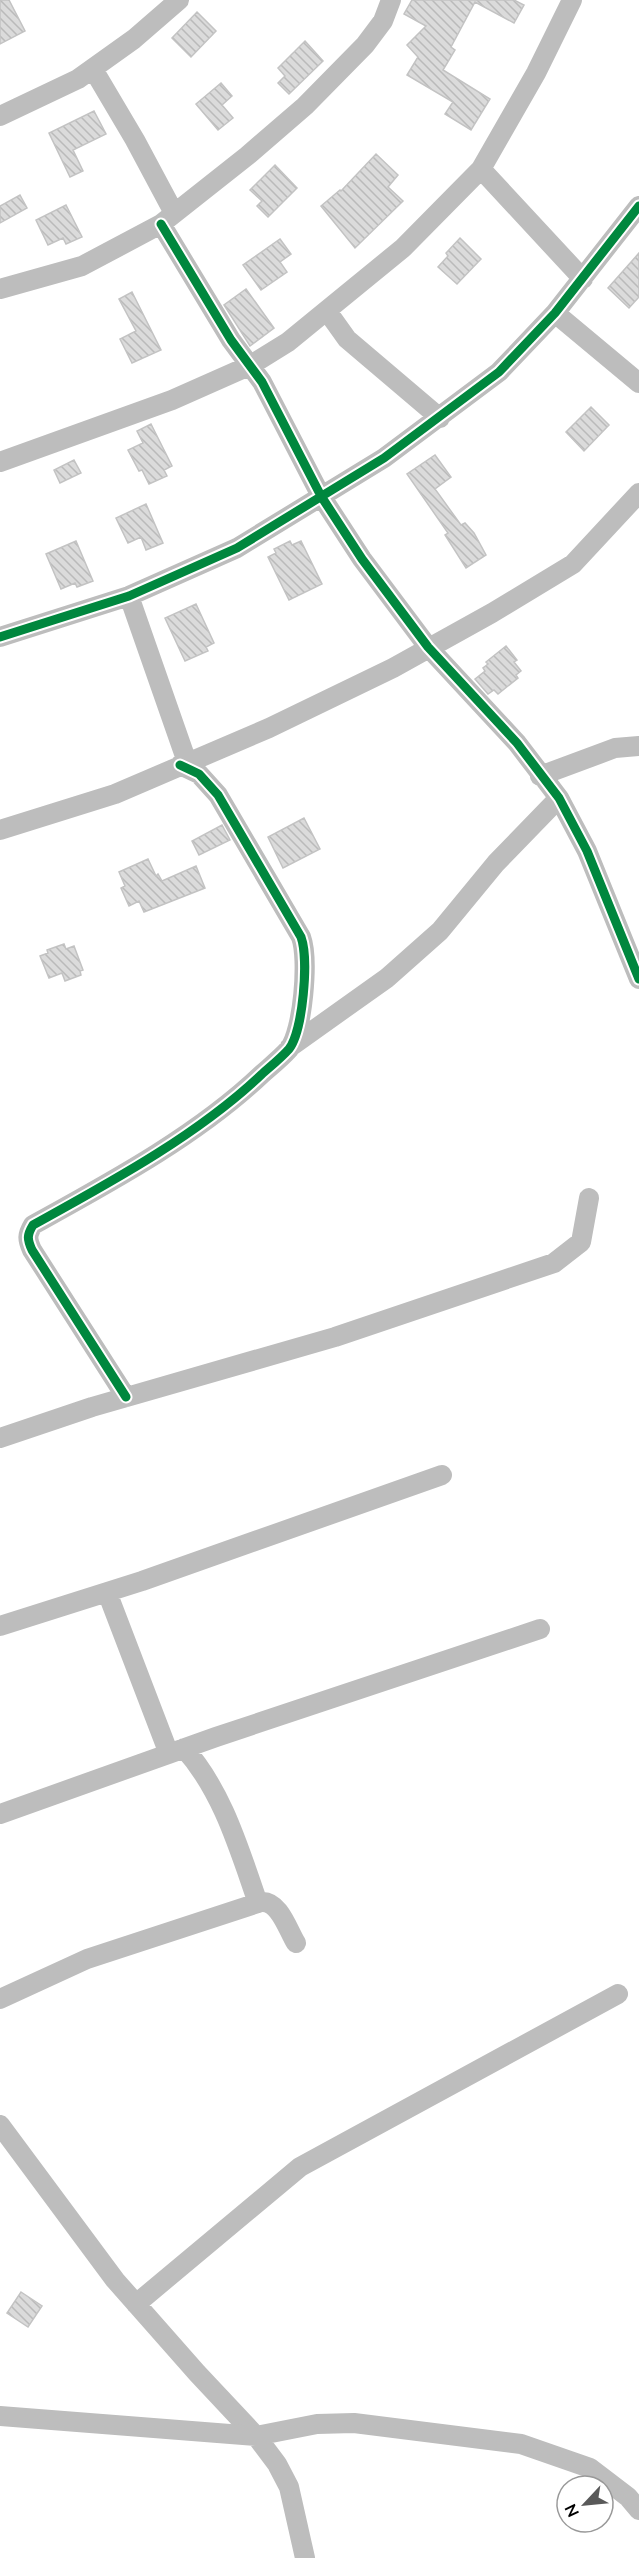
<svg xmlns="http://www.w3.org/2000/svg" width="639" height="2558" font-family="Mulish,sans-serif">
<defs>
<pattern id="building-back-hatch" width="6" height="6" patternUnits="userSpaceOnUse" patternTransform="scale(1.5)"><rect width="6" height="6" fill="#dbdbdb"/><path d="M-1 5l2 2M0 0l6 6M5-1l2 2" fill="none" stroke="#bababa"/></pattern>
</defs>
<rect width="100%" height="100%" fill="#fff"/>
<path fill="url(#building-back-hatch)" stroke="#c3c3c3" stroke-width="1.5" d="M0 0H9L25 31 0 44Z
M412 0H514L524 5 514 23 475 2 451 47 455 50 443 70 490 99 471 130 445 114 453 102 407 75 418 57 407 45 426 26 404 14Z
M197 12 216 31 191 57 172 38Z
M305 41 323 61 289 94 278 83 285 76 278 68Z
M221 83 232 96 222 105 233 118 218 130 196 104Z
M94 111 106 134 73 150 83 171 70 177 49 133Z
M376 154 398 175 388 187 403 201 355 248 321 206 340 190 341 191Z
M275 165 297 188 268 217 257 206 262 201 250 190Z
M20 195 27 208 0 223V206Z
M66 205 82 237 66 244 63 238 48 245 36 220Z
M460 238 481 259 457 284 438 267 448 256 446 253Z
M280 239 291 254 280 262 287 272 261 290 243 265Z
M639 253V297L629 308 608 288Z
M246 289 274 328 250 346 224 305Z
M132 292 161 350 132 363 120 339 136 331 119 299Z
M591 407 609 425 584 451 566 432Z
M151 424 172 466 164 470 167 476 149 484 142 470 139 471 128 450 143 443 137 431Z
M435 455 451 477 435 489 461 525 465 523 474 533 486 555 466 568 445 535 448 533 407 474Z
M74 460 81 473 60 483 54 470Z
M146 504 163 543 146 550 141 537 128 543 116 518Z
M76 541 93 581 77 587 75 583 61 589 46 554Z
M290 541 292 545 301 541 322 584 289 600 268 557 276 553 274 549Z
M196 604 214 643 206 647 208 651 185 661 165 618Z
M506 646 517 660 514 662 521 671 516 675 518 678 498 694 494 690 488 694 475 679 485 671 483 668 488 664 486 662Z
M304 818 320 849 283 868 268 837Z
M222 825 230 840 199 855 192 841Z
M148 859 156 876 158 874 162 881 196 866 205 888 144 912 139 901 129 906 121 888 125 886 119 872Z
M64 944 66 949 74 946 83 970 80 971 81 975 65 981 62 973 49 978 40 956 48 953 47 950Z
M21 2292 42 2306 28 2327 7 2313Z"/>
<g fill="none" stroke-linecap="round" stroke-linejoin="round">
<path stroke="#bdbdbd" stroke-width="20" d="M93 69 135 140 174 213
M0 116 78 79 134 39 179 0
M481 169 583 279
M161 224 231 340 262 382 321 496 362 559 428 647 517 743 559 798 587 851 639 979
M0 289 82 266 161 224 247 156 305 106 365 45 383 21 391 0
M327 311 347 339 440 418
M555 313 639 383
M0 462 172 400 251 365 288 342 403 248 481 169 536 73 572 0
M129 596 187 762
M0 637 129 596 237 548 384 458 499 372 555 313 639 206
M540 776 615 748 639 746
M0 830 115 794 269 728 393 668 492 613 573 564 639 493
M290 1047 387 978 440 931 496 863 559 798
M126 1397 32 1250C27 1239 27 1235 33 1225 111 1182 198 1135 262 1074 271 1066 281 1058 289 1049 303 1031 309 959 301 937L218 795 199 774 180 765
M0 1438 92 1407 335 1337 554 1263 581 1242 589 1198
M107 1592 169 1754
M0 1626 142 1581 442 1475
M184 1748C223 1792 239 1849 258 1903
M0 1814 216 1737 540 1629
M0 1999 87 1959 261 1902C279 1900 288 1930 296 1943
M0 2125 115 2280 197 2373 256 2436 277 2464 289 2487 305 2558
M136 2304 300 2167 618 1994
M0 2416 256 2436 317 2424 354 2423 521 2444 590 2468 628 2497 639 2510"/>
<g stroke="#fff" stroke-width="13">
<path id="cycleway" d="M161 224 231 340 262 382 321 496 362 559 428 647 517 743 559 798 587 851 639 979
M0 637 129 596 237 548 384 458 499 372 555 313 639 206
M126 1397 32 1250C27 1239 27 1235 33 1225 111 1182 198 1135 262 1074 271 1066 281 1058 289 1049 303 1031 309 959 301 937L218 795 199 774 180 765"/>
</g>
<use href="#cycleway" stroke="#00873e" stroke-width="9"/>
</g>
<g transform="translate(585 2504) rotate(244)"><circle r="28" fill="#ffffff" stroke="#999999" stroke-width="1.5"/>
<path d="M0-4.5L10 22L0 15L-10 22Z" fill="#595959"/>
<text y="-9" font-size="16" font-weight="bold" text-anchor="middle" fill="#000000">N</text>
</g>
</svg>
